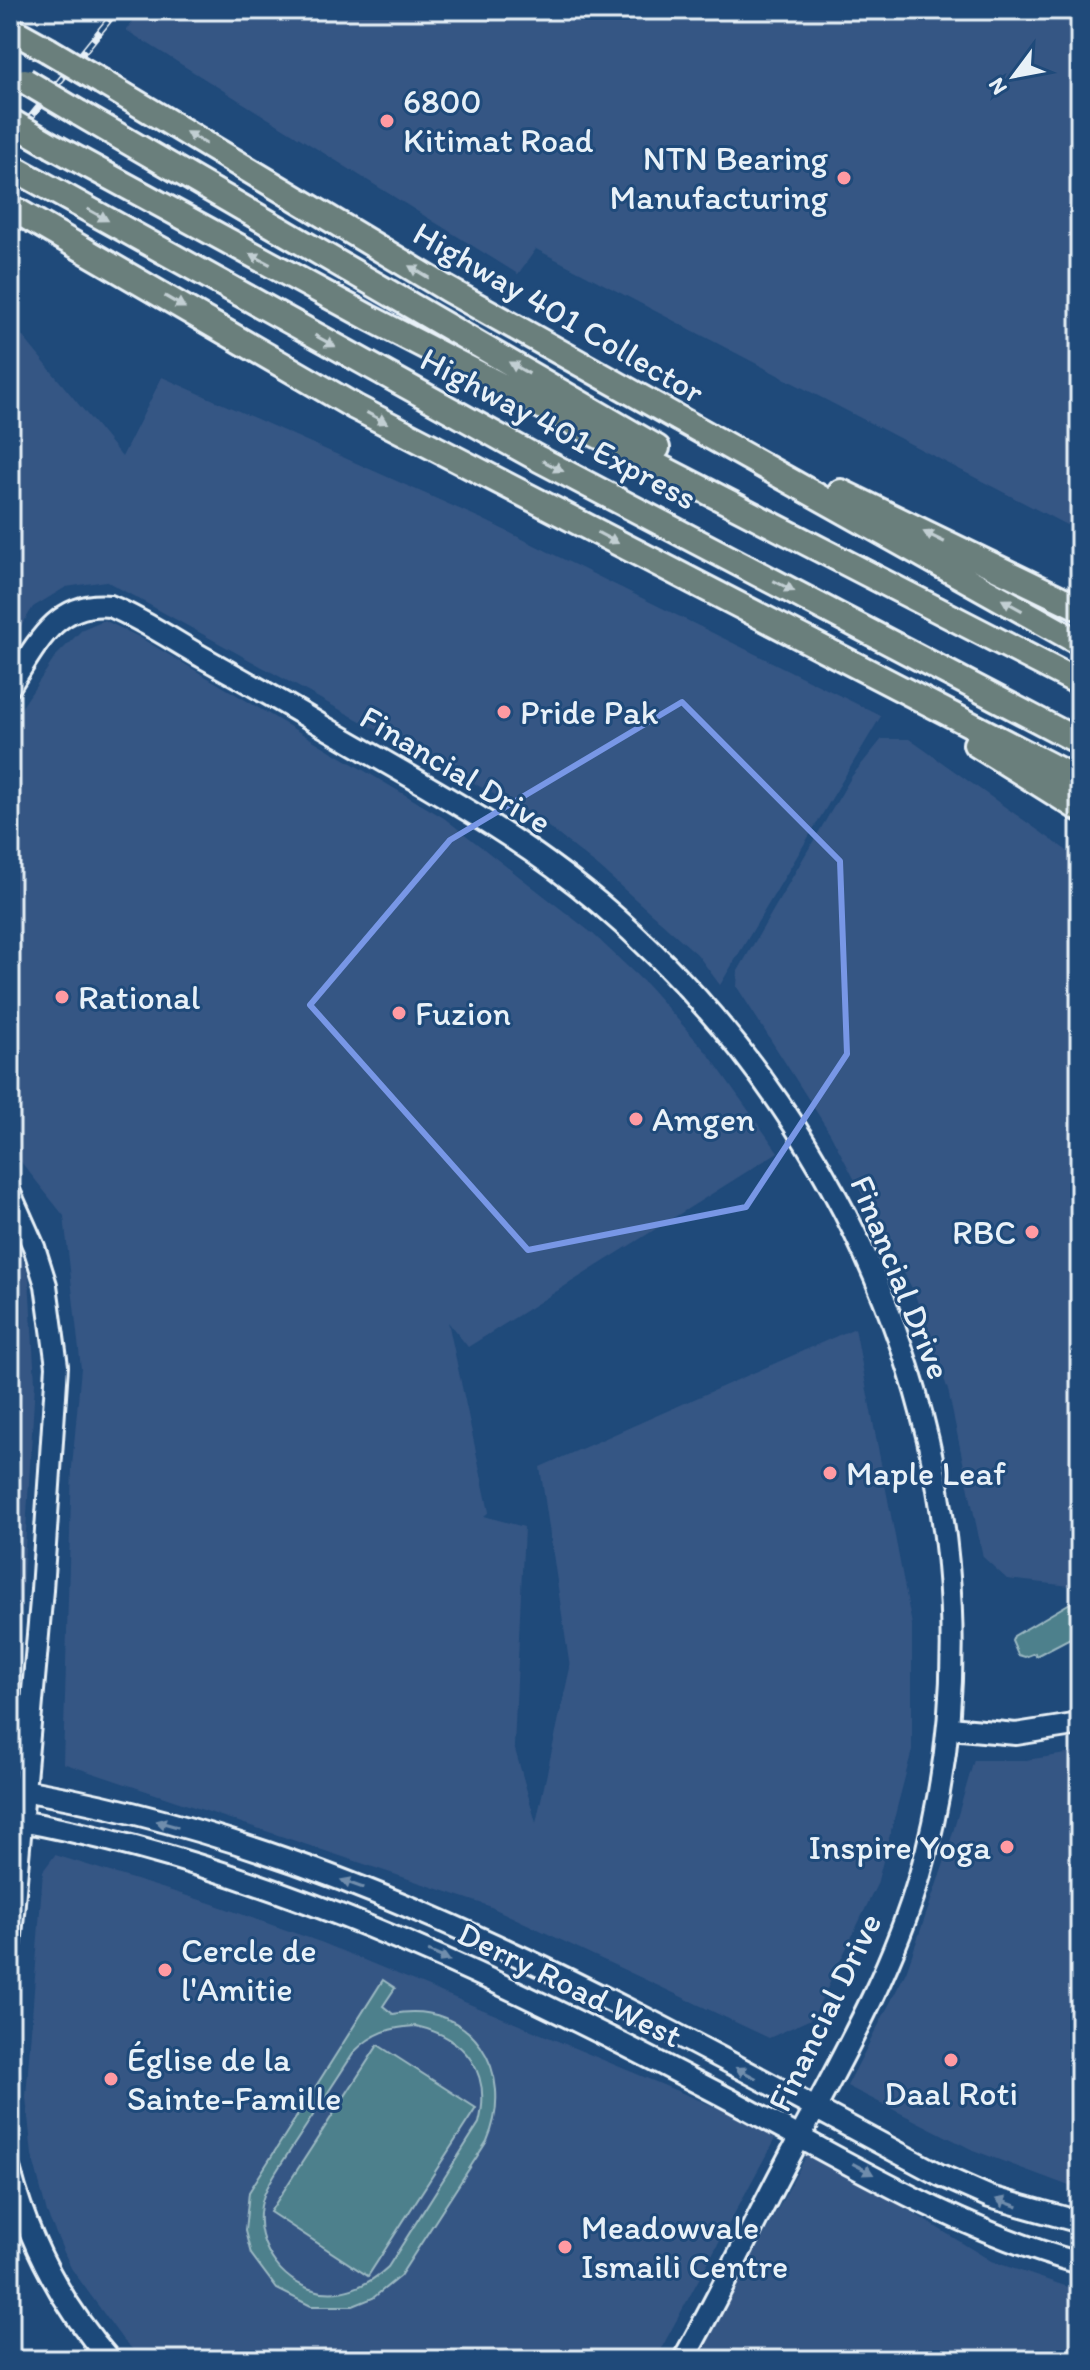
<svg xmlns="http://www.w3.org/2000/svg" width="1090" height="2370" font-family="Itim,sans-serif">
<rect width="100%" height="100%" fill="#1f4a7a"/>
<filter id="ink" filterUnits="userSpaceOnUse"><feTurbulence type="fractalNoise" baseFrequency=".0125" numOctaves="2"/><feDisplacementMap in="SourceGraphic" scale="16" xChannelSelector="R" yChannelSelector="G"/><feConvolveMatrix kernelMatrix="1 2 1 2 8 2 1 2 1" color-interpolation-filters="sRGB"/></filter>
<g filter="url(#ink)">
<path fill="#365684" d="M142 10H1080V532L536 249 518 274 126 30Z
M10 321 122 457 162 377 482 519 881 716 720 985 697 954 599 867 537 818 106 581 66 587 33 607 10 644Z
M104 620 139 637 444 818 593 934 647 985 709 1055 778 1152 468 1347 448 1322 489 1512 484 1516 524 1527 514 1746 536 1823 570 1668 540 1467 855 1328 912 1625V1750L877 1884 813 2018 769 2038 489 1906 63 1763 72 1467 81 1368 64 1216 10 1148V725L56 656 83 629Z
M882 739H909L1080 860V1587L1007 1579 983 1557 948 1390 914 1292 830 1133 737 987 738 971 804 857 852 776Z
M10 1218 29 1278 35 1383 12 1761Z
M1080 1752V2190L973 2150 847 2086 906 1972 943 1866 974 1760H1026Z
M55 1855 210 1903 323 1943 778 2133 655 2360H144L123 2340 71 2268 47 2213 32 2155 26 2097 43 1871Z
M810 2149 991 2261 1080 2291V2360H697Z"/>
<path fill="#4e808c" stroke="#9bb8c2" stroke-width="2" fill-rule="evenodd" d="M1072 1602 1080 1603V1633L1036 1656 1035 1653 1025 1657 1018 1655 1012 1641 1014 1636Z
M383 1980 395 1988 383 2006 393 2014C471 1999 517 2072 487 2141L400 2276 373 2298 353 2306H311L277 2289 251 2254 245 2231 249 2192ZM416 2026C465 2037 492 2072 479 2123L388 2267C368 2286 339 2299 310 2289 274 2276 250 2234 264 2195 271 2177 284 2160 295 2143 315 2112 335 2082 355 2051 373 2033 391 2027 416 2026Z
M378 2045 476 2108 368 2276 270 2212Z"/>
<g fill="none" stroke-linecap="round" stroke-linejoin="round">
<g stroke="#e8f1f8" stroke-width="26">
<path id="secondary" d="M10 686C35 647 56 600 110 606 144 620 174 641 206 659 245 681 283 702 321 725 417 781 514 831 599 903 875 1136 1020 1523 920 1875 893 1968 846 2051 801 2135 760 2209 725 2286 683 2360
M10 1193 34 1247 46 1285 57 1366 42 1590 10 1947
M950 1728 1016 1734 1080 1724
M10 1788C346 1841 644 2018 940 2175L990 2197 1080 2222
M10 1819C258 1863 486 1972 708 2088 828 2150 948 2228 1080 2263
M10 2171C29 2243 61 2304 110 2360"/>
</g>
<g stroke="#e8f1f8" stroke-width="30">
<path id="highway" d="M10 29 48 50
M102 82 447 289 1080 643
M79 113 657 448
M53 146 368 317 1080 683
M10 166 539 459 1080 742
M10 207 355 407 1080 781
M841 492 1080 608
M976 744 1080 809"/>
</g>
<use href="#secondary" stroke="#1f4a7a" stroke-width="20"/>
<use href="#highway" stroke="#6b7f7c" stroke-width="24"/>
<g stroke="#e8f1f8" stroke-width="7">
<path id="rail" d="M10 143 117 10"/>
</g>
<use href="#rail" stroke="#1f4a7a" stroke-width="4" stroke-dasharray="12" stroke-linecap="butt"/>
<g stroke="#e8f1f8" stroke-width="30" stroke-linecap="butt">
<path id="highway-bridge" d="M48 50 102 82
M25 81 79 113
M10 121 53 146"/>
</g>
<use href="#highway-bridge" stroke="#6b7f7c" stroke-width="24"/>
</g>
<defs><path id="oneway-solid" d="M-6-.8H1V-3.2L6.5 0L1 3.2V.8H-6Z" transform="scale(2)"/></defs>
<g fill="#c2cfd3">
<use href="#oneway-solid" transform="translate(196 138) rotate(-149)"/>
<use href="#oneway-solid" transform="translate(98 215) rotate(29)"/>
<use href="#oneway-solid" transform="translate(260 259) rotate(-152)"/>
<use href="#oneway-solid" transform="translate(419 272) rotate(-149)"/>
<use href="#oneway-solid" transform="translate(175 302) rotate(30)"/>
<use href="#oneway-solid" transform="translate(325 341) rotate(29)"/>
<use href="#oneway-solid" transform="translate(519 368) rotate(-150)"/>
<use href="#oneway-solid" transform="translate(377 418) rotate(28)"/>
<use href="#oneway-solid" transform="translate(553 466) rotate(27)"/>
<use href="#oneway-solid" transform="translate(934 537) rotate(-154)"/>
<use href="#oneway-solid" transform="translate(608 538) rotate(28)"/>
<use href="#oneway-solid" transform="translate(784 586) rotate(27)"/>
<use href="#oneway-solid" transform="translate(1012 605) rotate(-151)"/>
</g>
<g fill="#6f8dac">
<use href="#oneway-solid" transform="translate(167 1824) rotate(-164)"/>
<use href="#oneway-solid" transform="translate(352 1884) rotate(-160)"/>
<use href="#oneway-solid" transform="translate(439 1956) rotate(24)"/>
<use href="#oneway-solid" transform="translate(746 2073) rotate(-152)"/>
<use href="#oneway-solid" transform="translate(863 2169) rotate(28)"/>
<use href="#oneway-solid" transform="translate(1007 2203) rotate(-161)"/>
</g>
</g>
<path fill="none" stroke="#7897e6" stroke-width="6" stroke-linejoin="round" d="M682 702 840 861 847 1054 746 1207 528 1250 310 1005 450 840Z"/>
<g fill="#ff9aa2" stroke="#1f4a7a" stroke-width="3">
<circle cx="387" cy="121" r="8"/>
<circle cx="844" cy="178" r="8"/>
<circle cx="504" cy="712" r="8"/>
<circle cx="62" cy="997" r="8"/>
<circle cx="399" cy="1013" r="8"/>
<circle cx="636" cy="1119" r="8"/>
<circle cx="1032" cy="1232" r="8"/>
<circle cx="830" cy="1473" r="8"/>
<circle cx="1007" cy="1847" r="8"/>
<circle cx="165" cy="1970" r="8"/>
<circle cx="951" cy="2060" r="8"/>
<circle cx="111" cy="2079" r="8"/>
<circle cx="565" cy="2247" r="8"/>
</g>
<g text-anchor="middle" stroke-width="6" stroke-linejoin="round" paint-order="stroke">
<g font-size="34" fill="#e8f1f8" stroke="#1f4a7a" text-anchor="start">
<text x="403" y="113">6800<tspan x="403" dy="39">Kitimat Road</tspan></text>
<text x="828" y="170" text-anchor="end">NTN Bearing<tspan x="828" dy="39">Manufacturing</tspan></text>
<text x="520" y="724">Pride Pak</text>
<text x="78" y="1009">Rational</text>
<text x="415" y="1025">Fuzion</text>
<text x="652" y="1131">Amgen</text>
<text x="1016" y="1244" text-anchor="end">RBC</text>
<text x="846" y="1485">Maple Leaf</text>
<text x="991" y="1859" text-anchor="end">Inspire Yoga</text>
<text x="181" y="1962">Cercle de<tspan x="181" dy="39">l'Amitie</tspan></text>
<text x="127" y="2071">Église de la<tspan x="127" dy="39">Sainte-Famille</tspan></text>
<text x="951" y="2105" text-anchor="middle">Daal Roti</text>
<text x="581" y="2239">Meadowvale<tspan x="581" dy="39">Ismaili Centre</tspan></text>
</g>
<g font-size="34" fill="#e8f1f8" stroke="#1f4a7a">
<text transform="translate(559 312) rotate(30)" y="12">Highway 401 Collector</text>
<text transform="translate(559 428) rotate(28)" y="12">Highway 401 Express</text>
<text transform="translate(456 769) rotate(31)" y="12">Financial Drive</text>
<text transform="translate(901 1277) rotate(68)" y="12">Financial Drive</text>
<text transform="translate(570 1984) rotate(26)" y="12">Derry Road West</text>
<text transform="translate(824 2012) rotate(-64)" y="12">Financial Drive</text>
</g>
</g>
<rect width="1090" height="2370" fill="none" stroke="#1f4a7a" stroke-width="40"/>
<rect x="20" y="20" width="1050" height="2330" fill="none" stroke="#e8f1f8" stroke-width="3" filter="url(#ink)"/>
<g transform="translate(1014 76) rotate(238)" stroke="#1f4a7a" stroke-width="6" paint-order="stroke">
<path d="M0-6L14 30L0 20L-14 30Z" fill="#e8f1f8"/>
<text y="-12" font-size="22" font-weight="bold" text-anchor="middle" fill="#e8f1f8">N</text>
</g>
</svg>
